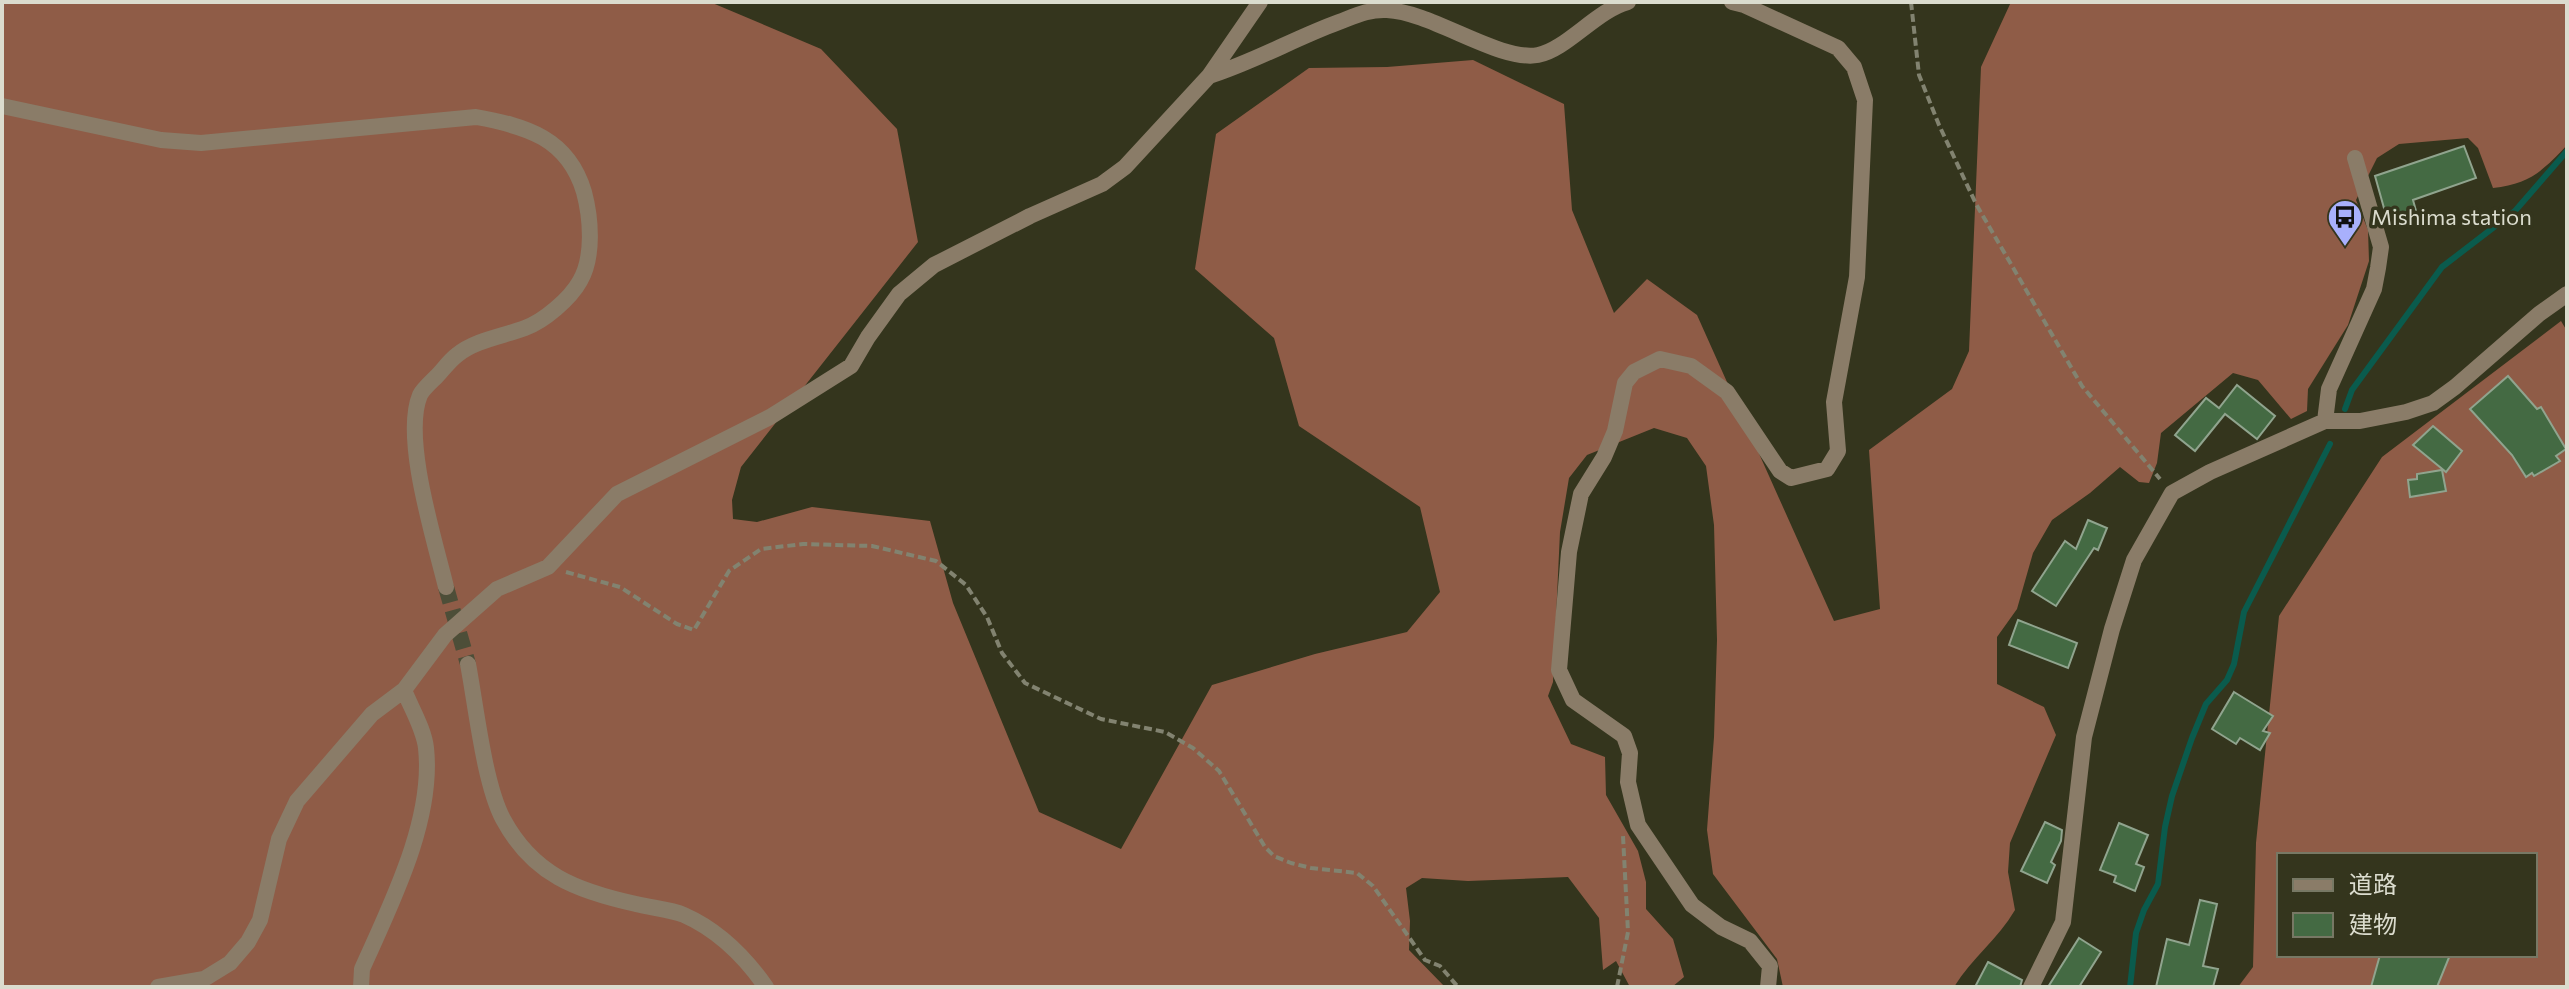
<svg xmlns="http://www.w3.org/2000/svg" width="2569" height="989" font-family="Commissioner,'Noto Sans JP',sans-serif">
<rect width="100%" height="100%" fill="#34351d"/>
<path fill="#8f5c47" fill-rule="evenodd" d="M2 2H710L821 49 897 129 918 242 741 467 732 500 733 519 757 522 812 507 930 521 953 603 1039 812 1121 849 1212 685 1315 654 1407 632 1440 592 1420 507 1299 426 1274 338 1195 269 1216 134 1309 68 1387 67 1473 60 1564 104 1572 210 1614 313 1647 279 1697 315 1834 621 1880 609 1869 450 1952 389 1969 351 1981 67 2011 2H2567V145C2543 171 2529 184 2493 188L2478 148 2468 138 2399 144 2377 158 2356 200 2368 230 2369 261 2348 325 2308 389 2307 411 2291 419 2258 380 2233 373 2161 433 2157 463 2149 483 2139 482 2120 467 2090 493 2052 520 2033 553 2017 609 1997 637V684L2044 707 2056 735 2010 843 2008 872 2015 910C1998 939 1972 958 1954 987H1783L1777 959 1713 874 1707 830 1714 737 1717 640 1714 525 1706 466 1687 438 1654 428 1587 455 1569 478 1560 532 1553 682 1548 696 1571 744 1605 757 1606 795 1638 851 1646 882V909L1673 939 1684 977 1672 987H1630L1616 961 1603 970 1599 918 1568 877 1468 881 1422 878 1406 888 1410 921 1409 950 1445 987H2Z
M2561 321 2567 331V987H2238L2253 967 2256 843 2279 616 2382 457ZM2279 855H2535V955H2279Z"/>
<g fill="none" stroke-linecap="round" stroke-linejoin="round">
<path stroke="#0a5b4d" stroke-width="6" d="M2345 409 2352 390 2442 267 2515 211 2567 151
M2130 987 2136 933 2144 910 2158 884 2165 827 2172 796 2192 738 2206 704 2227 680 2234 664 2244 612 2330 444"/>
</g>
<path fill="#446a43" stroke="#90a48e" stroke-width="2" d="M2464 146 2476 178 2413 200 2418 218 2389 226 2375 176Z
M2508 376 2537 409 2541 407 2566 449 2556 456 2560 461 2534 476 2532 473 2526 477 2512 455 2470 409Z
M2237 385 2275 416 2257 439 2225 414 2195 451 2175 435 2206 398 2219 408Z
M2433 426 2462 451 2446 472 2413 445Z
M2442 470 2446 491 2410 497 2408 480 2417 479V474Z
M2088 520 2107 528 2098 550 2094 548 2056 606 2032 591 2065 541 2076 549Z
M2018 620 2077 643 2068 668 2009 645Z
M2234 692 2273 716 2263 731 2270 733 2260 750 2240 738 2236 744 2212 729Z
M2045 822 2062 830 2061 841 2051 862 2055 865 2047 883 2021 871Z
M2119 823 2148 835 2136 864 2144 867 2135 891 2114 882 2116 876 2100 870Z
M2200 900 2217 904 2203 966 2218 969 2213 987H2156L2167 939 2189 945Z
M2079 938 2101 952 2079 987H2048Z
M2380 955H2450L2437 987H2371Z
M1988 962 2022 980 2020 987H1975Z"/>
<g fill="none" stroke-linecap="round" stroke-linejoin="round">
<path stroke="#4d4e38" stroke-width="16" stroke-dasharray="16 8" stroke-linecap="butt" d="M446 587 468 664"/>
<path stroke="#828370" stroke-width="4" stroke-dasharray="8 4" stroke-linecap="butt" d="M1911 2 1919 75 1939 125 1976 204 2082 386 2160 479
M566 572 620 587 677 624 694 630 729 571 761 549 803 544 872 546 936 561 966 585 987 617 1002 653 1025 683 1101 719 1165 732 1193 748 1219 771 1265 847 1274 856 1291 863 1311 868 1357 873 1373 886 1425 960 1440 966 1458 987
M1617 987 1628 932 1623 836"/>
<path stroke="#8a7c68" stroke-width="16" d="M1732 2 1744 5 1838 48 1854 67 1865 100 1857 277 1834 402 1838 451 1827 469 1791 478 1780 471 1727 392 1691 366 1660 359 1634 372 1625 383 1615 431 1604 457 1581 494 1569 552 1559 670 1573 700 1624 736 1630 753 1628 782 1638 825 1692 905 1721 927 1750 941 1770 966 1768 987
M1209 76C1254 62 1295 38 1339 22 1355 16 1369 9 1387 10 1432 12 1499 62 1538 55 1566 50 1597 10 1628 2
M2325 421 2329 389 2374 289 2378 268 2381 247 2355 158
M158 987 204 979 230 963 248 942 260 920 279 839 297 801 372 714 404 690 445 635 497 589 548 567 617 494 770 417 851 366 868 337 899 294 934 265 1030 216 1102 184 1125 167 1209 76 1260 2
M361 987 362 969C391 904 434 820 426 748 424 729 411 708 404 690
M2031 987 2063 922 2084 737 2112 629 2134 560 2172 493 2210 472 2325 421H2360L2406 412 2433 403 2455 387 2539 314 2567 294"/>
<path stroke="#8a7c68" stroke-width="16" d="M2 106 161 140 201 143 476 117C526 126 568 138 584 192 591 218 594 257 580 281 570 299 544 321 525 328 504 336 475 340 457 355 449 361 443 370 436 377 431 382 423 389 420 395 402 438 435 541 446 587
M468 664C476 706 484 783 503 819 533 875 577 891 636 904 651 908 670 909 684 915 718 930 745 957 766 987"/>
</g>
<defs>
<g id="bus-pin" transform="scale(1.8)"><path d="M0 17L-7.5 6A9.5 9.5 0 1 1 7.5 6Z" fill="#a8b0fc" stroke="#34351d"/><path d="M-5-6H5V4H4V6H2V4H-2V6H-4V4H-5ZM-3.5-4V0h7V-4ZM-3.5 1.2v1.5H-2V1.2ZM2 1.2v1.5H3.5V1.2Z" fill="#111"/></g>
</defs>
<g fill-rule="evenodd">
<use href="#bus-pin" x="2345" y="217"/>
</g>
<g text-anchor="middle" stroke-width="7" stroke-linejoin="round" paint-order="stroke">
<g font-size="22" fill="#dbdcce" stroke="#34351d" text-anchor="start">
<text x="2371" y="225">Mishima station</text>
</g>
</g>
<rect width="2569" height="989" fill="none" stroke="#dbdcce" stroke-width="8"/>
<rect x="2277" y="853" width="260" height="104" fill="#34351d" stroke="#777864" stroke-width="2"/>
<rect x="2293" y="879" width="40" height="12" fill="#8a7c68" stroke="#777864" stroke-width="2"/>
<text x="2349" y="893" font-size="24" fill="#dbdcce">道路</text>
<rect x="2293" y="913" width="40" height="24" fill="#446a43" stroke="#777864" stroke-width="2"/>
<text x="2349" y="933" font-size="24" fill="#dbdcce">建物</text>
</svg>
